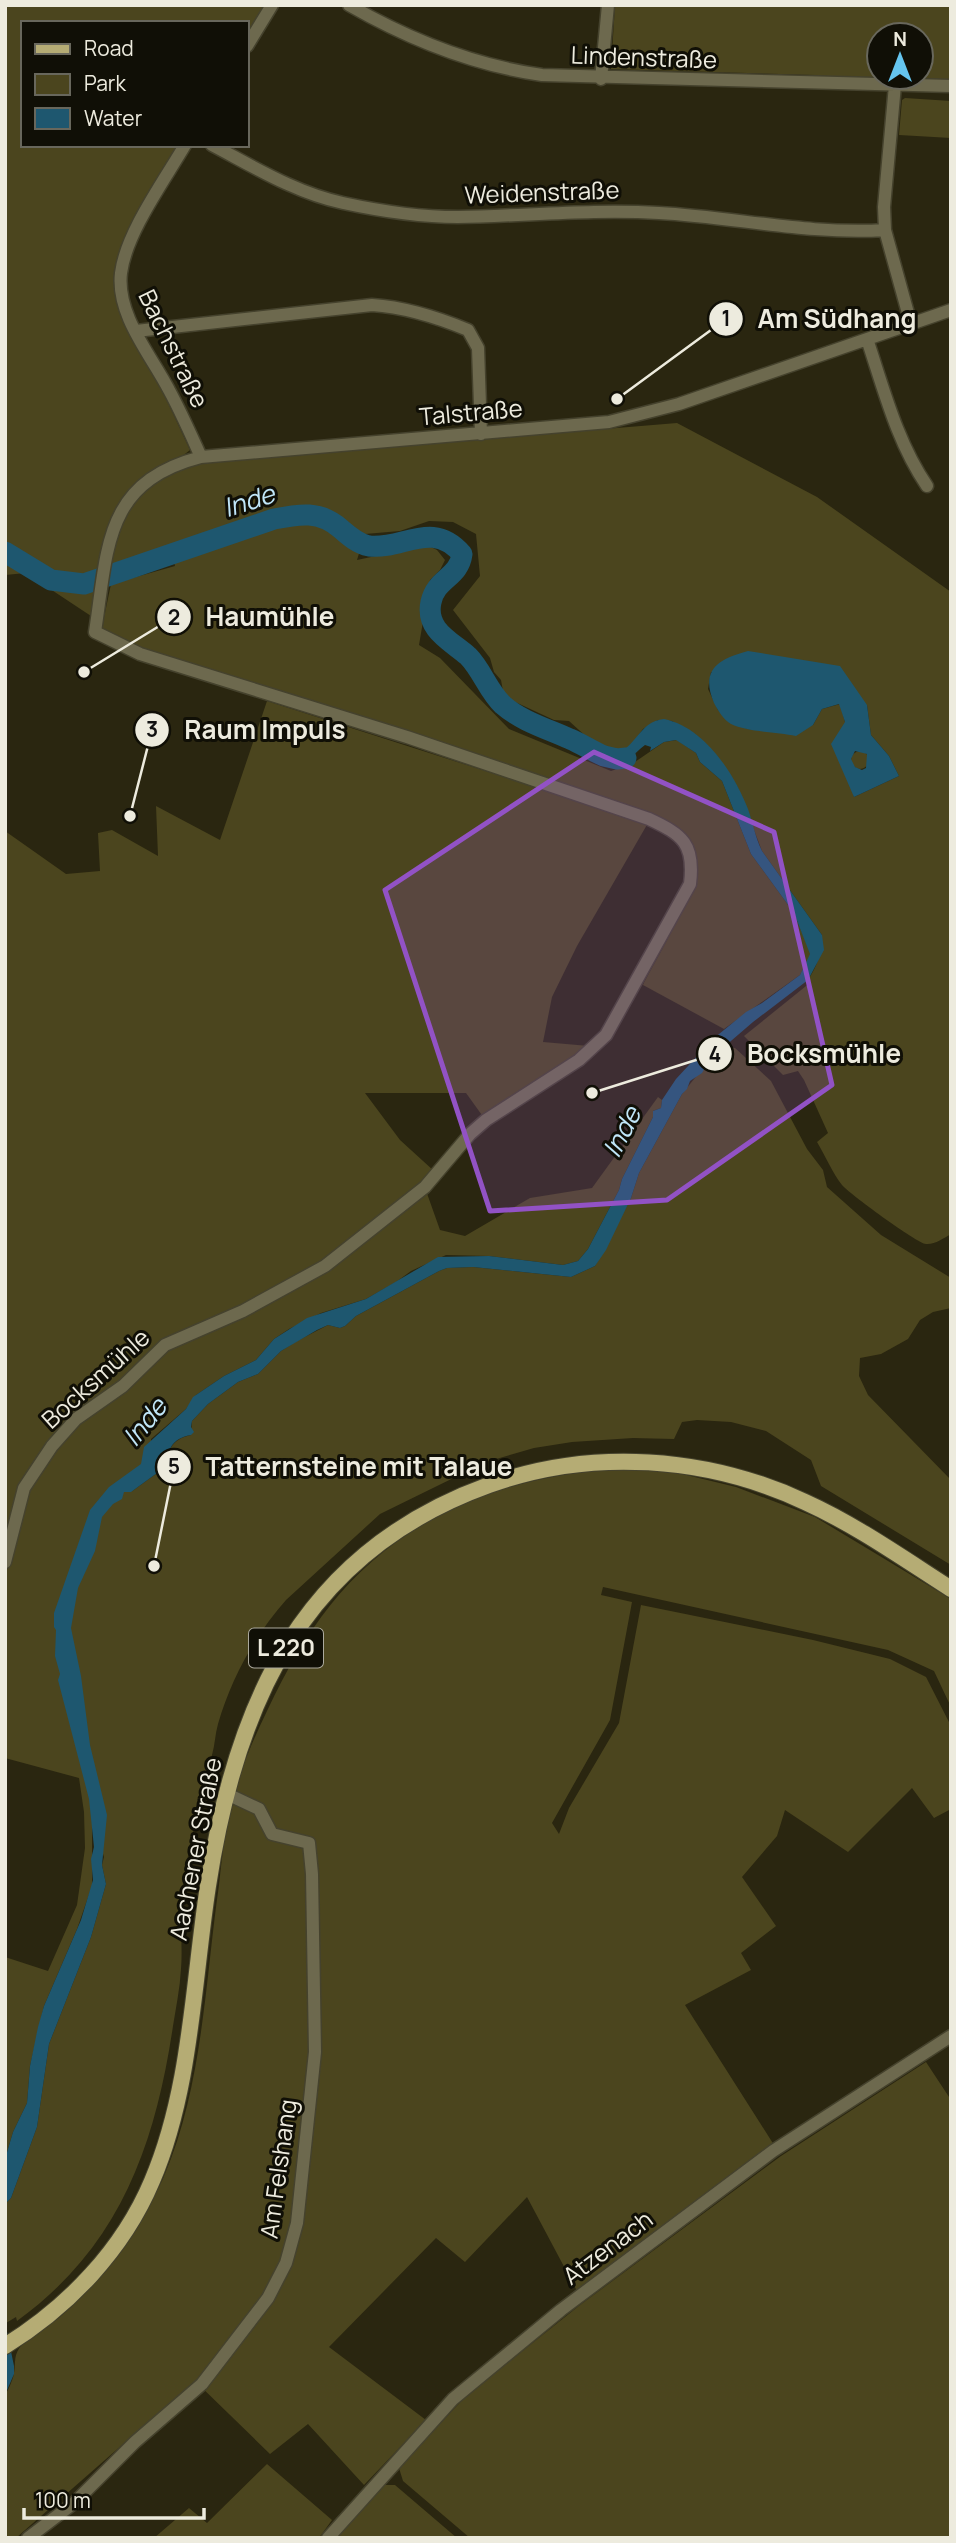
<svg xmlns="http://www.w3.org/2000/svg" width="956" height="2543" font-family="Manrope,sans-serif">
<rect width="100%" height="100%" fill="#2a2610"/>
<path fill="#4b451e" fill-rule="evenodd" d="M5 5H267L247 35V23H23V145H180L116 275 164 394 190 450C173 465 149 472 132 488 109 510 99 583 91 616L26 573 5 575Z
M615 5H951V85L814 75 611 69ZM879 35H921V77H879Z
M905 98 951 101V138L899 135 902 100Z
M677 423 817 497 951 592V1234C944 1238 934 1245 926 1244 918 1244 847 1192 842 1185 833 1174 825 1155 817 1142L828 1133 804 1080 798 1071 783 1075 744 1036 811 982 808 980C818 964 822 953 822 935L762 851 738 788 729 773 701 739 672 721 658 720 643 729 629 748 616 753 601 750 569 721 554 720 513 701 503 691 501 680 494 672 490 658 453 610 480 576 476 534 453 522 429 521 400 531 365 534 357 560 427 545 437 550 445 560 440 570 430 580 419 645 440 658 509 729 611 771 632 764 664 742 677 740 696 753 700 762 722 781 751 854 794 913 811 954 800 975 724 1029 643 985C656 959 701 885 697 860 694 846 686 838 677 828L131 645 101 632 111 584 175 566 172 551 110 566C117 529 127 494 162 475 174 469 190 466 204 462ZM711 672 867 705 871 735 889 756 899 776 854 797 845 722 840 704 822 709 813 725 771 730 747 729 718 710 708 689Z
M267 701 648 823 577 946 552 997 543 1042 589 1046 484 1118 466 1093H365L400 1140 434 1171 424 1185 440 1230 465 1236 530 1198 592 1188 658 1097 662 1100 661 1108 653 1111V1117L622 1179 619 1190 588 1249 578 1261 563 1265 489 1256 446 1255 411 1271 396 1282 366 1299 321 1313 289 1329 274 1339 256 1360 224 1376 196 1395 186 1409 151 1439 152 1474 131 1492 164 1468C169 1450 170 1440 191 1435L192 1421 208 1404 238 1382 258 1374 281 1351 297 1341 328 1325 340 1328 345 1326 356 1316 439 1271 447 1268 473 1267 571 1277 595 1266 631 1198 639 1173 682 1094 710 1059 726 1047 735 1048 771 1081 807 1149 823 1170 827 1187 881 1235 951 1278V1308L933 1312 920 1320 908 1339 881 1354 860 1358 859 1376 868 1395 951 1480V1565L821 1486 811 1460 766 1431 731 1422 697 1420 682 1422 674 1439 633 1438 572 1442 534 1448 486 1462 380 1514 286 1600C255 1635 231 1679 218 1724 215 1734 215 1745 212 1755 201 1801 187 1848 182 1895 179 1919 183 1944 181 1969 180 1988 176 2007 173 2026 155 2147 119 2247 17 2321L16 2317 6 2323 5 2204 11 2198 37 2127 49 2044 91 1937 106 1884 102 1865 104 1857 92 1818V1886L77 1929 44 2006 30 2066 27 2103 13 2132 5 2159V1957L48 1971 77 1905 85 1848 84 1812 79 1778 5 1758V831L66 874 100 871 98 833 112 830 158 856 156 806 220 840Z
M851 760a9 9 0 1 1 18 0a9 9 0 1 1-18 0Z
M613 1468 670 1471 736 1487 815 1517 951 1599V1707L934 1671 888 1650 603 1587 601 1595 632 1602 610 1720 552 1823 559 1834 569 1808 619 1723 641 1605 813 1640 890 1659 926 1677 951 1726V1809L934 1818 912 1788 848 1852 785 1810 777 1836 742 1877 776 1926 741 1953 751 1970 685 2005 774 2145 577 2291 527 2197 465 2262 436 2238 329 2347 426 2420 364 2485 308 2424 270 2454 195 2381 16 2538H5V2395C9 2389 13 2379 14 2373 16 2362 13 2354 22 2345 33 2333 49 2326 61 2316 97 2285 120 2253 143 2213 150 2201 159 2189 164 2176 203 2085 205 1982 219 1885 222 1858 225 1828 232 1801 240 1770 253 1740 267 1711 307 1627 350 1565 434 1518 489 1487 551 1475 613 1468Z
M926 2062 951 2100V2538H470L403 2481 399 2468 465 2397 580 2305 781 2156Z
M267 2464 332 2520 319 2538H154L189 2508 207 2523Z
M384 2485H395L457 2538H337Z"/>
<path fill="#1e576f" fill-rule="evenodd" d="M748 651 840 666 867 705 871 735 889 756 899 776 854 797 831 744 845 722 839 704 822 709 813 725 796 736C777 732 747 732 731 724 724 720 718 711 714 703 700 670 718 659 748 651ZM855 751 867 754 866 768 862 770 855 767 851 759Z
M664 719C704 727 734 773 748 809 753 823 755 837 762 851L822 935 824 950 808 980 753 1022 710 1059 702 1073 690 1081 687 1089 682 1094 639 1173 631 1198 606 1250 595 1266 571 1277 473 1267 447 1268 439 1271 356 1316 345 1326 340 1328 328 1325 317 1330 281 1351 258 1374 238 1382 208 1404 192 1421 191 1427 194 1432 191 1435C170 1439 169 1450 164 1468L131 1492H124L122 1499 113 1504 102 1517 95 1551 78 1588 71 1628 81 1676 90 1745 107 1815 102 1865 106 1884 91 1937 49 2044 37 2127 11 2198 5 2204V2159L13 2132 27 2103 30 2066 38 2027 44 2006 81 1920 93 1880 91 1859 94 1847 89 1799 58 1680 60 1674 55 1656 56 1630 54 1627V1613L90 1510 109 1487 141 1464 144 1447 186 1409 193 1397 224 1376 256 1360 274 1339 307 1318 366 1299 438 1257 489 1256 563 1265 578 1261 588 1249 619 1190 622 1179 653 1117V1111L661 1108 662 1100 676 1079 713 1039 746 1012 762 1003 800 975 810 954 794 913 751 854 722 781 700 762 696 753 676 740 664 742 650 751 651 747 645 745C622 763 627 772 594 760L601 750C634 764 634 721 664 719Z
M5 2322 14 2366V2374L5 2395Z"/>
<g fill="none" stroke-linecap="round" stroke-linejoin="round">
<path stroke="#1e576f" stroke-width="21" d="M5 552 51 580 84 584 274 519C299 514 320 510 341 529 349 536 358 544 369 546 403 550 432 519 462 554 459 578 436 578 431 602 425 630 451 641 468 656 482 670 488 691 503 705 521 721 548 729 570 739 582 744 592 751 604 756L617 759 626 758"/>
<g stroke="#45422d" stroke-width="15">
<path id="minor" d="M349 5C410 40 472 65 542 75L951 86
M247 46 272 5
M601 79 608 5
M895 85 884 207 885 230 911 324
M185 145C164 181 126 233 121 273 116 315 151 355 169 390 181 412 191 435 201 457
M212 145C254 167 296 193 343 203 380 211 420 217 458 217 525 216 592 209 659 213 735 217 809 235 885 230
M136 331 372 305C404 307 439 318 468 330L478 348 481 434
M867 339C884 390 897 442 927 486
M5 1562 24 1488 52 1446 76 1419 123 1386 165 1345 243 1311 325 1266 425 1187 470 1134 486 1120 579 1060 606 1035 690 884C695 844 683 835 649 819L407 737 140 654 95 632C108 547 104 482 201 457L609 422 679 404 951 310
M28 2538 74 2503 135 2442 202 2384 268 2298 286 2263 297 2223 315 2052 312 1874 309 1843 272 1834 259 1809 227 1794
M328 2538 453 2399 561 2310 773 2151 951 2036"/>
</g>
<g stroke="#45422d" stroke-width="18">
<path id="major" d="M5 2346C68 2307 123 2250 152 2181 191 2090 193 1983 208 1886 236 1702 303 1552 489 1485 591 1448 707 1456 805 1502 856 1525 904 1559 951 1589"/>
</g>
<use href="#minor" stroke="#6d694e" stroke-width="12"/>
<use href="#major" stroke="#b5ac74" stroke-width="16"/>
</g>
<path fill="#9252c5" fill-opacity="0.2" stroke="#9252c5" stroke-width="5" stroke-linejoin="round" d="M594 752 774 832 832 1085 667 1200 490 1211 385 890Z"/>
<g text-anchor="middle" stroke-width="6" stroke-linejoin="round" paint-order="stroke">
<rect fill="#100f06" stroke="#aba99d" stroke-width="2" x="249" y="1628.5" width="74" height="39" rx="5"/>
<g font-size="23" font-weight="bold" fill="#edebde">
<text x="286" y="1656">L 220</text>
</g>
<g font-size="24" fill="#edebde" stroke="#100f06">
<text transform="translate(644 58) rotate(2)" y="8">Lindenstraße</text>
<text transform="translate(542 193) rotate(-2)" y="8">Weidenstraße</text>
<text transform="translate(173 349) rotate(64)" y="8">Bachstraße</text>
<text transform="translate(471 413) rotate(-5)" y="8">Talstraße</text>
<text transform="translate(96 1379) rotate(-42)" y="8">Bocksmühle</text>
<text transform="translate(196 1849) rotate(-79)" y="8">Aachener Straße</text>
<text transform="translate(279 2169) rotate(-82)" y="8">Am Felshang</text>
<text transform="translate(608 2248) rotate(-37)" y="8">Atzenach</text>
</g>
<g font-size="26" font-style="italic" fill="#c0e6f8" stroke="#100f06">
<text transform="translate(249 501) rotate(-18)" y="9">Inde</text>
<text transform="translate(622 1132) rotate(-63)" y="9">Inde</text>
<text transform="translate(145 1422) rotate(-51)" y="9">Inde</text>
</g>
</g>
<path fill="none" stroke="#edebde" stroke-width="2.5" d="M617 399L726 319M84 672L174 617M130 816L152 730M592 1093L715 1054M154 1566L174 1467"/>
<g fill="#edebde" stroke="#100f06" stroke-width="2.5">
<circle cx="617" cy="399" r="7"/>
<circle cx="84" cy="672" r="7"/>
<circle cx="130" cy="816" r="7"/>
<circle cx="592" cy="1093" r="7"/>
<circle cx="154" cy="1566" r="7"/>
<circle cx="726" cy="319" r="18"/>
<circle cx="174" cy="617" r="18"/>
<circle cx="152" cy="730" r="18"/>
<circle cx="715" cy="1054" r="18"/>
<circle cx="174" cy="1467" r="18"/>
</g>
<g font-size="21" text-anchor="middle" font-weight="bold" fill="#111">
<text x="726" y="326">1</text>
<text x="174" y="625">2</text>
<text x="152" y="737">3</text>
<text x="715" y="1062">4</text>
<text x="174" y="1474">5</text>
</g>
<g font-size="26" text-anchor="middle" font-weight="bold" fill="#edebde" stroke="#100f06" stroke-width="6" stroke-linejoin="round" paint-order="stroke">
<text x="837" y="328">Am Südhang</text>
<text x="270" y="626">Haumühle</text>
<text x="265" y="739">Raum Impuls</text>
<text x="824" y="1063">Bocksmühle</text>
<text x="359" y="1476">Tatternsteine mit Talaue</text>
</g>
<rect width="956" height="2543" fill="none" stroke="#edebde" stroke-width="14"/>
<rect x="21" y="21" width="228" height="126" fill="#100f06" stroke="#68675c" stroke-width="2"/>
<rect x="35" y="44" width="35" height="10" fill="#b5ac74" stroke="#68675c" stroke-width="2"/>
<text x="84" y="56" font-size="21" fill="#edebde">Road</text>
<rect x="35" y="74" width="35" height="21" fill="#4b451e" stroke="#68675c" stroke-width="2"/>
<text x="84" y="91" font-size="21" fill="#edebde">Park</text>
<rect x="35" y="108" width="35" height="21" fill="#1e576f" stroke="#68675c" stroke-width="2"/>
<text x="84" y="126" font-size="21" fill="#edebde">Water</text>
<g transform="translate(900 56)"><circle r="33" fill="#100f06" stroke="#68675c" stroke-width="2"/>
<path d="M0-5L12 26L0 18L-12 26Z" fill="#65c5ef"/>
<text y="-10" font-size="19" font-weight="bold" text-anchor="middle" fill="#edebde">N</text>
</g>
<path d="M24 2508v10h180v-10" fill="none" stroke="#edebde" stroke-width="3.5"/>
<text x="35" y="2508" font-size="21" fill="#edebde" stroke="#100f06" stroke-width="5" paint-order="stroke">100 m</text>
</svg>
